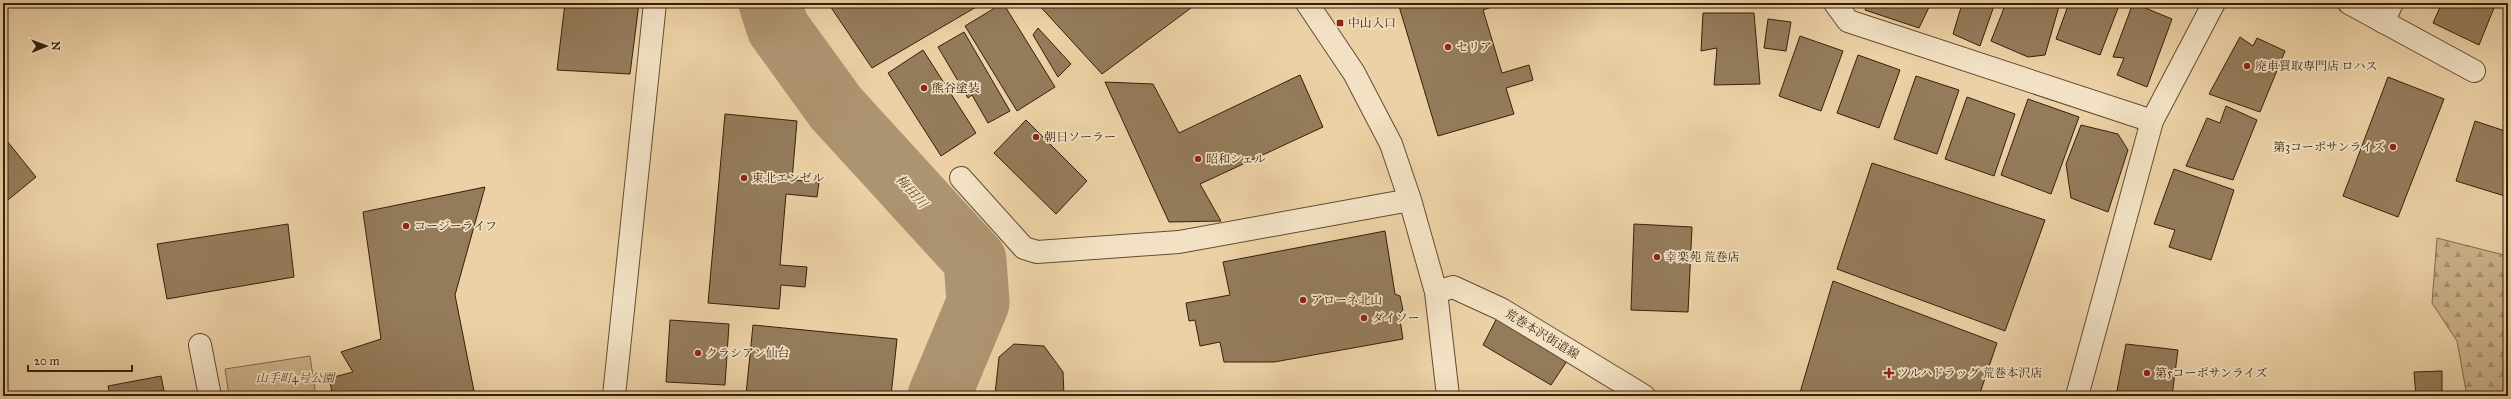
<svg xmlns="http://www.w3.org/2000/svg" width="2511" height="399" font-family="'IM FELL Great Primer','Noto Serif JP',serif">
<defs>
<pattern id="forest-firs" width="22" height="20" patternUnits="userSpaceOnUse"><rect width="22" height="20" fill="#ccb38b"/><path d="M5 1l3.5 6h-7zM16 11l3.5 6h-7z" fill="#a69170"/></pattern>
</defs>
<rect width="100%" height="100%" fill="#ebd1a5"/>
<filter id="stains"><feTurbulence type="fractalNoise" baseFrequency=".005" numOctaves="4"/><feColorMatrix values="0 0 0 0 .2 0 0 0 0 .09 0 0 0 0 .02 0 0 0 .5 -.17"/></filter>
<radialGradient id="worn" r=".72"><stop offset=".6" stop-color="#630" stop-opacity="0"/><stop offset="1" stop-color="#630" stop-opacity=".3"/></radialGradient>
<path fill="#ccb38b" stroke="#81694a" d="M310 356 316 396H229L225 369Z"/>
<path fill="url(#forest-firs)" stroke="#81694a" d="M2437 238 2508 256V396H2467L2457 341 2432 303Z"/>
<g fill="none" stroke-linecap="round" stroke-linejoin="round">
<path stroke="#ad9470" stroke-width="63" d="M770 3 778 28 836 108 975 260 978 303 939 396"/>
</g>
<path fill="#947c5b" stroke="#361f0a" d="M565 3H639L630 74 557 70Z
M828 3H983L872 68Z
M1003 3 1055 87 1017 111 965 26Z
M1037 3H1193L1195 5 1102 74Z
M1398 3H1503L1483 10 1502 73 1529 65 1533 80 1506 88 1514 114 1438 136Z
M1868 3H1931L1919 28 1865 10Z
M1960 3H1995L1980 46 1953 34 1962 4Z
M2006 3H2060L2045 55 2028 57 1991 41Z
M2069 3H2120L2100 55 2056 39Z
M2133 3 2172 19 2147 87 2117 75 2124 58 2113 57Z
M2442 3H2496L2479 45 2433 23Z
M1703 13H1754L1760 84 1714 85 1717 48 1701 51Z
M1768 19 1791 22 1786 51 1764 48Z
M1038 28 1071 64 1058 77 1033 35Z
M964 32 1010 111 988 123 972 95 968 98 938 47Z
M1800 36 1843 51 1821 111 1779 96Z
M2240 37 2253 46 2257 38 2285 51 2260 112 2209 94Z
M923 50 976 133 941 156 888 73Z
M1858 55 1900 70 1879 128 1837 113Z
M1300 75 1323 127 1200 184 1221 221 1169 222 1105 82 1153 84 1179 133Z
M1916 76 1959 90 1937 154 1894 139Z
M2388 77 2444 99 2398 217 2343 196Z
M1967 97 2015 114 1994 176 1945 159Z
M2028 99 2079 117 2051 194 2001 175Z
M2226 106 2257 120 2233 180 2186 166 2207 118 2220 123Z
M725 114 797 121 792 180 819 182 817 197 786 194 780 265 807 267 805 287 781 285 779 309 708 303Z
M1026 120 1087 181 1056 214 994 153Z
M2475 121 2508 132V197L2456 181Z
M2081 125 2118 134 2128 150 2108 212 2071 198 2066 164Z
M3 136 36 177 3 204Z
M1872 163 2045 220 2005 331 1837 269Z
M2174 169 2234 190 2211 260 2169 247 2175 230 2154 224Z
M485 187 455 295 475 396H332L330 378 353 372 341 352 381 339 363 212Z
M288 224 294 277 167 299 157 244Z
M1634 224 1692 227 1688 312 1631 310Z
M1385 231 1395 294 1400 296 1403 310 1399 314 1403 339 1274 362H1224L1220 342 1200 346 1195 320 1189 321 1186 303 1230 295 1223 262Z
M1833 281 1997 343 1979 396H1799Z
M1499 314 1569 358 1551 385 1483 345Z
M670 320 729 324 725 385 666 382Z
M753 325 897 339 891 396H770L746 394Z
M1014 344 1044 346 1063 372 1064 396H988L995 394 999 357Z
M2126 344 2178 350 2172 396H2116Z
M2442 371V396H2416L2414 372Z
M161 376 165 396H110L108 386Z
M1568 392 1577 396H1561Z"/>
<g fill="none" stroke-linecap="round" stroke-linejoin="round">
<g stroke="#634c31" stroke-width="24">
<path id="minor" d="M1307 3 1354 73 1391 144 1410 200 1436 292 1448 396
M1835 3 1848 21 2152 121
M2349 3 2474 71
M2383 22 2392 3
M961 178 1024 248 1037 252 1179 242 1410 200
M1436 292 1453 287 1501 309 1644 396
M200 345 210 396
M614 396 655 3
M2077 396 2152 121 2214 3"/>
</g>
<use href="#minor" stroke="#f2e1c4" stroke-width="22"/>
</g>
<g fill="#8f2418" stroke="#f2e1c4" stroke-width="1.5">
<rect x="1336" y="19" width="8" height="8" rx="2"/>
<circle cx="1448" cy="47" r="4"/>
<circle cx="2247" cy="66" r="4"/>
<circle cx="924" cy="88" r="4"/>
<circle cx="1036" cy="137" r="4"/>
<circle cx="2393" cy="147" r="4"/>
<circle cx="1198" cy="159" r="4"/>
<circle cx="744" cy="178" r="4"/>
<circle cx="406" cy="226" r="4"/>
<circle cx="1657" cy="257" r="4"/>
<circle cx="1303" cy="300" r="4"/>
<circle cx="1364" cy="318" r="4"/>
<circle cx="698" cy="353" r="4"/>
<path d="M1887 367h4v4h4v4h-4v4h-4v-4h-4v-4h4z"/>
<circle cx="2147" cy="373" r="4"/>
</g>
<g text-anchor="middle" stroke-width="3.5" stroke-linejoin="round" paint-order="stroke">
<g font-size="12" fill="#361f0a" stroke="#f2e1c4" text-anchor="start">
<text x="1348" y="27">中山入口</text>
<text x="1456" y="51">セリア</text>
<text x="2255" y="70">廃車買取専門店 ロハス</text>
<text x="932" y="92">熊谷塗装</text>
<text x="1044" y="141">朝日ソーラー</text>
<text x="2385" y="151" text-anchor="end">第3コーポサンライズ</text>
<text x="1206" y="163">昭和シェル</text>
<text x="752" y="182">東北エンゼル</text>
<text x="414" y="230">コージーライフ</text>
<text x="1665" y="261">幸楽苑 荒巻店</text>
<text x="1311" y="304">アローネ北山</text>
<text x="1372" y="322">ダイソー</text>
<text x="706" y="357">クラシアン仙台</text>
<text x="1897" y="377">ツルハドラッグ 荒巻本沢店</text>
<text x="2155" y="377">第5コーポサンライズ</text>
</g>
<g font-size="12" fill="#361f0a" stroke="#f2e1c4">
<text transform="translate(1542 334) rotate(31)" y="4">荒巻本沢街道線</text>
</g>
<g font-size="12" font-style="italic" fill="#5c442a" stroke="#f2e1c4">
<text x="295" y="382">山手町4号公園</text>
</g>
<g font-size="13" font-style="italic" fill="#60482e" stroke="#f2e1c4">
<text transform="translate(912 191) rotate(48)" y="5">梅田川</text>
</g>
</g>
<rect width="2511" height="399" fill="none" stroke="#ebd1a5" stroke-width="16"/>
<rect x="4" y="4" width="2503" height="391" fill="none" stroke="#361f0a" stroke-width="2"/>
<rect x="8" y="8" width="2495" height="383" fill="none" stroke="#361f0a"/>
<g transform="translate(46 46) rotate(89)" stroke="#f2e1c4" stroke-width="3" paint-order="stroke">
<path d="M0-3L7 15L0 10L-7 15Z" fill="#361f0a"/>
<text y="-6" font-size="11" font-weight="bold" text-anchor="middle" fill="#361f0a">N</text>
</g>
<path d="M28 365v6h104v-6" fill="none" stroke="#361f0a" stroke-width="2"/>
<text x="34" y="365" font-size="12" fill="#361f0a" stroke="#f2e1c4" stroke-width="3" paint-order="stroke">20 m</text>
<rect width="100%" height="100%" filter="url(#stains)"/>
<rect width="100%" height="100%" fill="url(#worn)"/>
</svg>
